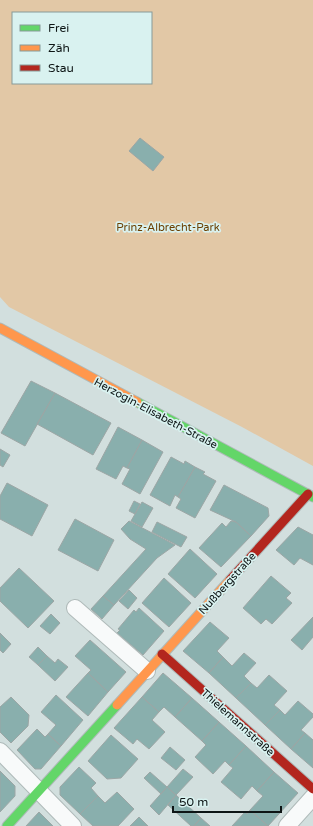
<svg xmlns="http://www.w3.org/2000/svg" width="313" height="826" font-family="'Varela Round',sans-serif">
<rect width="100%" height="100%" fill="#d2dfde"/>
<path fill="#e2c8a6" fill-rule="evenodd" d="M0 0H313V466L242 427 9 307 0 297ZM13 13H151V83H13Z"/>
<path fill="#89afad" stroke="#9ca6a5" d="M140 138 164 157 153 171 129 151Z
M31 381 55 393 25 446 1 433Z
M55 393 111 423 93 455 37 424Z
M118 427 142 440 127 468 123 466 116 479 96 469Z
M142 440 163 452 140 494 122 484 130 469 127 468Z
M0 449 10 455 3 467 0 465Z
M171 457 184 464 185 461 195 467 178 497 175 495 170 506 150 495Z
M195 467 205 472 203 474 216 481 195 518 176 508 181 499 178 497Z
M7 483 48 505 32 536 0 519V496Z
M224 485 268 508 269 516 251 536 236 522 210 510Z
M134 501 140 504 135 514 129 511Z
M142 502 153 508 142 527 131 521Z
M75 519 114 540 98 571 58 550Z
M129 521 175 545 157 558 114 605 103 596 146 549 130 539 121 529Z
M231 521 236 522 251 536 221 567 199 548 222 523 226 527Z
M157 522 187 537 181 547 152 532Z
M298 527 313 535V565L300 558 294 565 276 550Z
M190 549 217 574 195 598 168 574Z
M19 568 54 601 28 628 0 601V588Z
M271 576 291 593 286 598 292 603 272 624 266 619 261 624 243 608Z
M164 578 191 603 169 627 142 603Z
M129 590 137 598 128 609 119 601Z
M103 596 114 605 102 619 91 609Z
M139 608 164 631 143 655 117 633 120 630 118 629 134 610 136 612Z
M51 614 60 623 50 634 40 626Z
M313 617V637L302 650 291 640Z
M210 622 229 638 217 651 223 657 209 673 183 651Z
M0 633 11 644 3 653 0 650Z
M90 640 126 672 108 692 88 673 91 670 75 656Z
M38 647 47 656 38 665 29 657Z
M244 653 256 663 244 676 251 683 236 698 209 673 223 657 232 666Z
M47 656 55 663 58 659 68 667 55 681 38 665Z
M88 673 108 692 88 716 66 697Z
M163 673 192 698 175 717 164 707 159 712 142 697Z
M269 675 287 691 274 705 280 710 265 725 236 698 251 683 257 688Z
M56 695 83 720 61 746 48 734 56 725 41 712Z
M11 697 29 715 28 726 11 743 0 732V707Z
M142 697 159 712 152 720 165 732 149 749 137 739 133 744 114 728Z
M192 698 219 722 202 741 175 717Z
M298 701 313 714V717L301 730 305 733 291 749 265 725 280 710 285 715Z
M219 722 246 746 229 765 225 761 213 774 195 757 206 745 202 741Z
M37 729 45 737 48 734 61 746 41 769H35L17 750Z
M305 733 313 740V768L291 749Z
M111 735 138 759 121 778 107 779 88 761Z
M246 746 274 772 257 791 252 786 241 799 221 782 233 768 229 765Z
M170 747 185 760 176 770 161 758Z
M79 767 96 783 91 788 98 796 80 814 60 795V787Z
M183 769 193 777 176 795 167 787Z
M0 771 15 786V796L0 812Z
M150 772 167 787 161 794 144 778Z
M274 772 298 793 268 826 250 810 263 796 257 791Z
M167 787 176 795 159 815 150 806Z
M117 792 134 809 118 826H93L80 814 98 796 105 803Z
M176 795 201 818 194 826H191L168 805Z
M250 810 268 826H232L245 812 247 814Z
M39 812 53 826H26Z
M139 817 148 826H130Z
M201 818 210 826H194Z"/>
<g fill="none" stroke-linecap="round" stroke-linejoin="round">
<g stroke="#afbab9" stroke-width="18">
<path id="street" d="M75 608 147 671
M0 751 73 826
M287 826 313 797"/>
</g>
<g stroke="#afbab9" stroke-width="11">
<path id="fast" d="M137 402 313 497
M7 826 117 705"/>
</g>
<g stroke="#afbab9" stroke-width="11">
<path id="slow" d="M0 328 137 402
M117 705 230 580"/>
</g>
<g stroke="#afbab9" stroke-width="11">
<path id="jam" d="M230 580 308 494
M162 654 313 789"/>
</g>
<use href="#street" stroke="#f8fafa" stroke-width="16"/>
<use href="#fast" stroke="#63d668" stroke-width="9"/>
<use href="#slow" stroke="#ff974d" stroke-width="9"/>
<use href="#jam" stroke="#b3261e" stroke-width="9"/>
</g>
<g text-anchor="middle" stroke-width="3.5" stroke-linejoin="round" paint-order="stroke">
<g font-size="11" fill="#6a3f00" stroke="#d9f2f0">
<text x="168" y="231">Prinz-Albrecht-Park</text>
</g>
<g font-size="11" fill="#0d1515" stroke="#d9f2f0">
<text transform="translate(156 413) rotate(28)" y="4">Herzogin-Elisabeth-Straße</text>
<text transform="translate(227 583) rotate(-48)" y="4">Nußbergstraße</text>
<text transform="translate(238 722) rotate(42)" y="4">Thielemannstraße</text>
</g>
</g>
<rect x="12" y="12" width="140" height="72" fill="#d9f2f0" stroke="#879a98"/>
<rect x="20" y="25" width="20" height="6" fill="#63d668" stroke="#879a98"/>
<text x="48" y="32" font-size="12" fill="#0d1515">Frei</text>
<rect x="20" y="45" width="20" height="6" fill="#ff974d" stroke="#879a98"/>
<text x="48" y="52" font-size="12" fill="#0d1515">Zäh</text>
<rect x="20" y="65" width="20" height="6" fill="#b3261e" stroke="#879a98"/>
<text x="48" y="72" font-size="12" fill="#0d1515">Stau</text>
<path d="M173 806v6h108v-6" fill="none" stroke="#0d1515" stroke-width="2"/>
<text x="179" y="806" font-size="12" fill="#0d1515" stroke="#d9f2f0" stroke-width="3" paint-order="stroke">50 m</text>
</svg>
